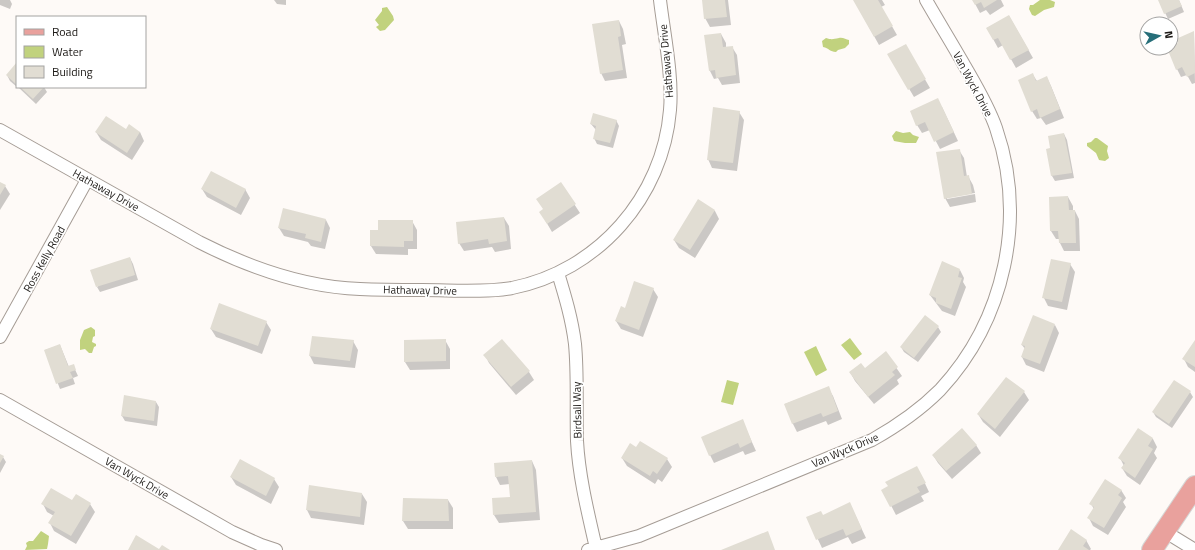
<svg xmlns="http://www.w3.org/2000/svg" width="1195" height="550" font-family="'Titillium Web',sans-serif">
<rect width="100%" height="100%" fill="#fefaf7"/>
<path fill="#c1d27e" d="M1040 0H1050L1055 2 1054 7 1044 10 1035 16 1032 15 1029 9 1030 5H1033Z
M387 7 393 16 394 20 385 30 380 31 376 27 379 25 375 20 382 11V8Z
M826 38C832 40 833 39 839 38 843 37 846 40 849 40V44L845 48 838 50 836 52C830 52 829 48 823 47L822 41Z
M896 131 903 133 910 132 913 135 919 137 916 143H905L894 141 892 136Z
M1095 138H1097L1108 146 1107 151 1109 158 1105 161 1099 160 1096 153 1087 146V143L1091 142Z
M91 327 95 330V336L93 337 92 342 96 344V346L94 347 92 353H89L85 349 80 350V340L84 330Z
M850 338 862 354 854 360 841 345Z
M816 346 827 370 816 376 804 352Z
M727 380 739 383 733 405 721 402Z
M41 531 49 536 48 544 47 549 25 550 27 546 26 543 29 541H33Z"/>
<path fill="#0003" d="M0 0H10L12 4 10 9 0 5Z
M274 0H286V5L277 4Z
M703 0H728L731 25 710 27 705 18Z
M854 0H882L885 5 881 7 897 35 879 45Z
M973 0H1001L1004 6 990 15 986 10 980 13Z
M1159 0H1179L1184 12 1168 19Z
M1009 16 1033 58 1016 68 1003 45 998 48 987 28Z
M619 21 623 29 626 44 622 45 627 78 605 81 601 73Z
M1194 33 1195 83 1192 84 1187 75 1181 77 1177 69 1170 48 1179 44 1178 40Z
M721 34 726 43V48L732 47 737 55 740 83 722 85 718 78 714 79 710 71Z
M905 45 930 88 914 97 889 55Z
M17 64V87L10 81 7 75Z
M1033 75 1037 81 1047 78 1051 86 1064 118 1046 125 1041 118 1037 119 1032 111Z
M18 87H44L47 92 36 104Z
M942 107 958 141 940 149 930 130 922 133 917 125Z
M739 112 744 120 737 171 712 168 708 159Z
M616 120 619 126 613 148 597 144 594 138 596 130 591 124Z
M126 130 140 132 144 141 132 160 101 140 96 132Z
M1064 134 1067 140 1074 178 1055 181 1052 176 1047 150 1051 149Z
M959 150 964 158 967 177 968 176 973 185 975 193 947 197V199L975 194 976 202 950 207 945 198Z
M0 183 5 186 10 194 0 210Z
M561 184 580 213 552 232 545 220 544 209Z
M202 189H245L250 198 241 215 207 197Z
M1068 197 1073 206V211H1075L1079 219 1080 251H1064L1060 243V239H1056L1051 231Z
M698 201 715 211 719 219 695 258 679 248 674 240Z
M504 218 509 226 511 249 495 252 492 247 464 251 459 243Z
M326 220 330 228 325 249 311 246 308 242 284 236 279 228Z
M412 221 417 230V249H408V255L376 254 371 246 379 231Z
M130 258 133 264 138 280 100 292 97 287Z
M1070 264 1075 272 1067 310 1048 306 1044 298Z
M960 270 964 278 963 282 966 287 955 316 942 311 930 295Z
M653 289 658 297 643 337 621 329 616 321Z
M266 322 271 330 262 354 216 337 211 329Z
M1055 325 1059 333 1044 372 1026 365 1022 357 1025 349 1022 345Z
M938 327 941 332 918 362 904 352 901 347Z
M313 337 353 341 358 350 355 368 314 364 310 356Z
M445 340 450 349V369L410 370 405 362Z
M1195 342V372L1188 367 1184 359Z
M60 345 69 367 73 365 78 376 73 378 75 384 60 389 45 350Z
M886 353 902 376 897 380 899 384 874 404 855 381 850 372 864 370Z
M485 355 529 372 534 380 516 395 489 363Z
M1006 379 1024 392 1029 400 1000 437 983 422 978 414Z
M828 388 833 396 842 419 828 425 826 421 797 432 793 424 785 404Z
M1190 392 1193 397 1172 428 1156 417 1153 412Z
M156 402 159 407 157 426 125 421 122 416Z
M742 420 756 451 745 455 743 451 714 463 710 455Z
M1138 430 1153 439 1157 447 1154 453 1157 458 1140 485 1127 476 1122 468 1124 466 1120 458Z
M976 445 981 453 952 479 938 463 933 455Z
M636 448 667 459 672 467 662 482 658 479 655 484 627 466 622 458Z
M0 455 3 457 6 462 0 473Z
M532 461 536 470 540 520 499 523 494 515 511 498 510 484 500 485 496 477Z
M921 475 929 492 921 496 924 501 896 515 883 490Z
M231 477 274 479 279 487 271 504 236 485Z
M1121 490 1126 498 1123 502 1126 507 1108 535 1093 526 1089 518 1094 509 1091 504Z
M362 494 367 502 364 525 311 518 307 510Z
M404 499 448 500 453 508V529H408L403 521Z
M72 502 90 504 95 512 76 544 54 531 50 523 54 516 47 512 43 504Z
M850 504 866 538 852 544 848 537 822 548 808 518 823 516Z
M1086 540 1091 549 1090 550H1059Z"/>
<path fill="#e1ddd3" d="M702 0H725L727 17 704 19Z
M853 0H878L893 26 874 37Z
M972 0H997L984 8 981 2 975 5Z
M1158 0H1179L1182 6 1164 14Z
M1009 15 1029 50 1010 60 998 38 993 40 986 28Z
M619 20 621 36 618 37 623 70 600 74 592 24Z
M1194 31 1195 73 1187 77 1182 67 1176 70 1167 48H1171V46L1178 43 1176 39Z
M721 33 723 47 733 46 736 75 716 78 715 70 709 71 704 35Z
M906 44 926 79 908 90 887 54Z
M17 62V85L6 75Z
M1033 73 1036 81 1047 76 1060 109 1040 118 1037 109 1031 112 1018 80Z
M20 87H44L33 99Z
M938 98 954 132 934 142 925 122 916 126 910 111Z
M713 107 740 111 733 163 707 160Z
M593 113 617 120 610 143 593 139 596 126 590 124Z
M106 116 126 129 129 124 140 132 127 153 95 132Z
M1064 133 1072 173 1051 176 1046 149 1050 148 1048 136Z
M960 149 964 176 969 175 972 194 944 199 936 152Z
M211 171 246 189 236 208 201 189Z
M0 182 6 185 0 195Z
M561 182 576 204 547 224 539 212 543 209 536 199Z
M1068 196 1069 210H1075L1076 243H1059L1058 231H1050L1049 197Z
M698 199 715 210 690 250 673 240Z
M283 208 326 219 321 242 305 238 306 234 278 228Z
M504 217 507 241 489 244 488 239 458 244 456 222Z
M378 220H413V241H404V247L370 246V230H378Z
M130 257 135 275 96 287 90 270Z
M1051 259 1071 263 1062 302 1042 298Z
M942 261 960 269 958 277 962 278 951 309 936 303V298L929 295Z
M634 281 654 288 639 330 615 321 621 306 625 308Z
M219 303 267 321 258 346 210 329Z
M925 315 939 326 914 358 900 347Z
M1033 315 1055 324 1040 364 1021 357 1025 346 1021 345Z
M312 336 354 340 350 361 309 356Z
M446 339V361L404 362V340Z
M502 339 530 371 511 387 483 355Z
M1195 340V367L1182 359Z
M60 344 68 366 74 364 76 370 70 372 73 378 56 384 44 350Z
M886 351 898 367 892 372 895 375 868 397 849 372 861 363 865 368Z
M1006 377 1025 391 995 429 977 414Z
M1174 380 1191 391 1169 424 1152 412Z
M829 386 838 411 823 417 821 413 792 424 784 404Z
M124 395 156 401 154 421 121 416Z
M743 419 752 442 740 448 738 443 709 456 701 437Z
M962 428 977 445 946 471 932 455Z
M1138 428 1153 438 1148 446 1153 449 1135 478 1121 468 1125 463 1118 458Z
M640 441 668 458 657 474 653 471 650 476 621 458 630 443 636 447Z
M0 454 4 456 0 463Z
M240 459 275 478 266 496 230 477Z
M532 460 536 512 493 515 492 498 510 497 508 476 495 477 494 463Z
M917 466 926 483 917 487 920 492 890 507 881 490 888 486 885 482Z
M1105 479 1122 490 1118 495 1122 498 1104 528 1087 518 1094 507 1089 504Z
M309 485 362 493 360 517 306 510Z
M51 488 72 500 76 494 91 503 71 536 48 523 55 512 41 504Z
M403 498 448 499 449 521H402Z
M850 502 862 529 846 536 843 529 816 540 806 517 821 511 823 515Z
M1071 529 1087 540 1083 546 1089 550H1058Z
M768 531 775 550H721Z
M136 535 159 549 162 545 170 550H128Z"/>
<g fill="none" stroke-linecap="round" stroke-linejoin="round">
<g stroke="#a59c95" stroke-width="14">
<path id="minor" d="M0 130 199 242C250 268 303 287 360 289 381 290 402 290 422 290 452 290 483 293 512 288 598 271 663 197 670 110 673 76 664 34 660 0
M558 273C565 296 572 319 575 344 578 376 576 408 577 441 579 477 588 513 596 548
M0 337 87 180
M0 400 232 532 261 545 276 550
M1164 531 1195 550
M588 550 639 536 872 440C897 426 920 410 940 390 1005 320 1027 218 996 128 988 105 975 84 963 63 951 42 938 21 926 0"/>
</g>
<g stroke="#d6d6d5" stroke-width="22">
<path id="primary" d="M1152 550 1195 486"/>
</g>
<use href="#minor" stroke="#fff" stroke-width="12"/>
<use href="#primary" stroke="#e9a19d" stroke-width="20"/>
</g>
<g text-anchor="middle" stroke-width="3.5" stroke-linejoin="round" paint-order="stroke">
<g font-size="11" fill="#1c1916" stroke="#fff">
<text transform="translate(666 61) rotate(-95)" y="4">Hathaway Drive</text>
<text transform="translate(973 84) rotate(62)" y="4">Van Wyck Drive</text>
<text transform="translate(106 190) rotate(29)" y="4">Hathaway Drive</text>
<text transform="translate(44 259) rotate(-61)" y="4">Ross Kelly Road</text>
<text transform="translate(420 290) rotate(1)" y="4">Hathaway Drive</text>
<text transform="translate(577 410) rotate(-91)" y="4">Birdsall Way</text>
<text transform="translate(845 450) rotate(-23)" y="4">Van Wyck Drive</text>
<text transform="translate(137 478) rotate(30)" y="4">Van Wyck Drive</text>
</g>
</g>
<rect x="16" y="16" width="130" height="72" fill="#ffffff" stroke="#a4a3a2"/>
<rect x="24" y="29" width="20" height="6" fill="#e9a19d" stroke="#a4a3a2"/>
<text x="52" y="36" font-size="12" fill="#1c1916">Road</text>
<rect x="24" y="46" width="20" height="12" fill="#c1d27e" stroke="#a4a3a2"/>
<text x="52" y="56" font-size="12" fill="#1c1916">Water</text>
<rect x="24" y="66" width="20" height="12" fill="#e1ddd3" stroke="#a4a3a2"/>
<text x="52" y="76" font-size="12" fill="#1c1916">Building</text>
<g transform="translate(1159 36) rotate(82)"><circle r="19" fill="#ffffff" stroke="#a4a3a2"/>
<path d="M0-3L7 15L0 10L-7 15Z" fill="#266e79"/>
<text y="-6" font-size="11" font-weight="bold" text-anchor="middle" fill="#1c1916">N</text>
</g>
</svg>
